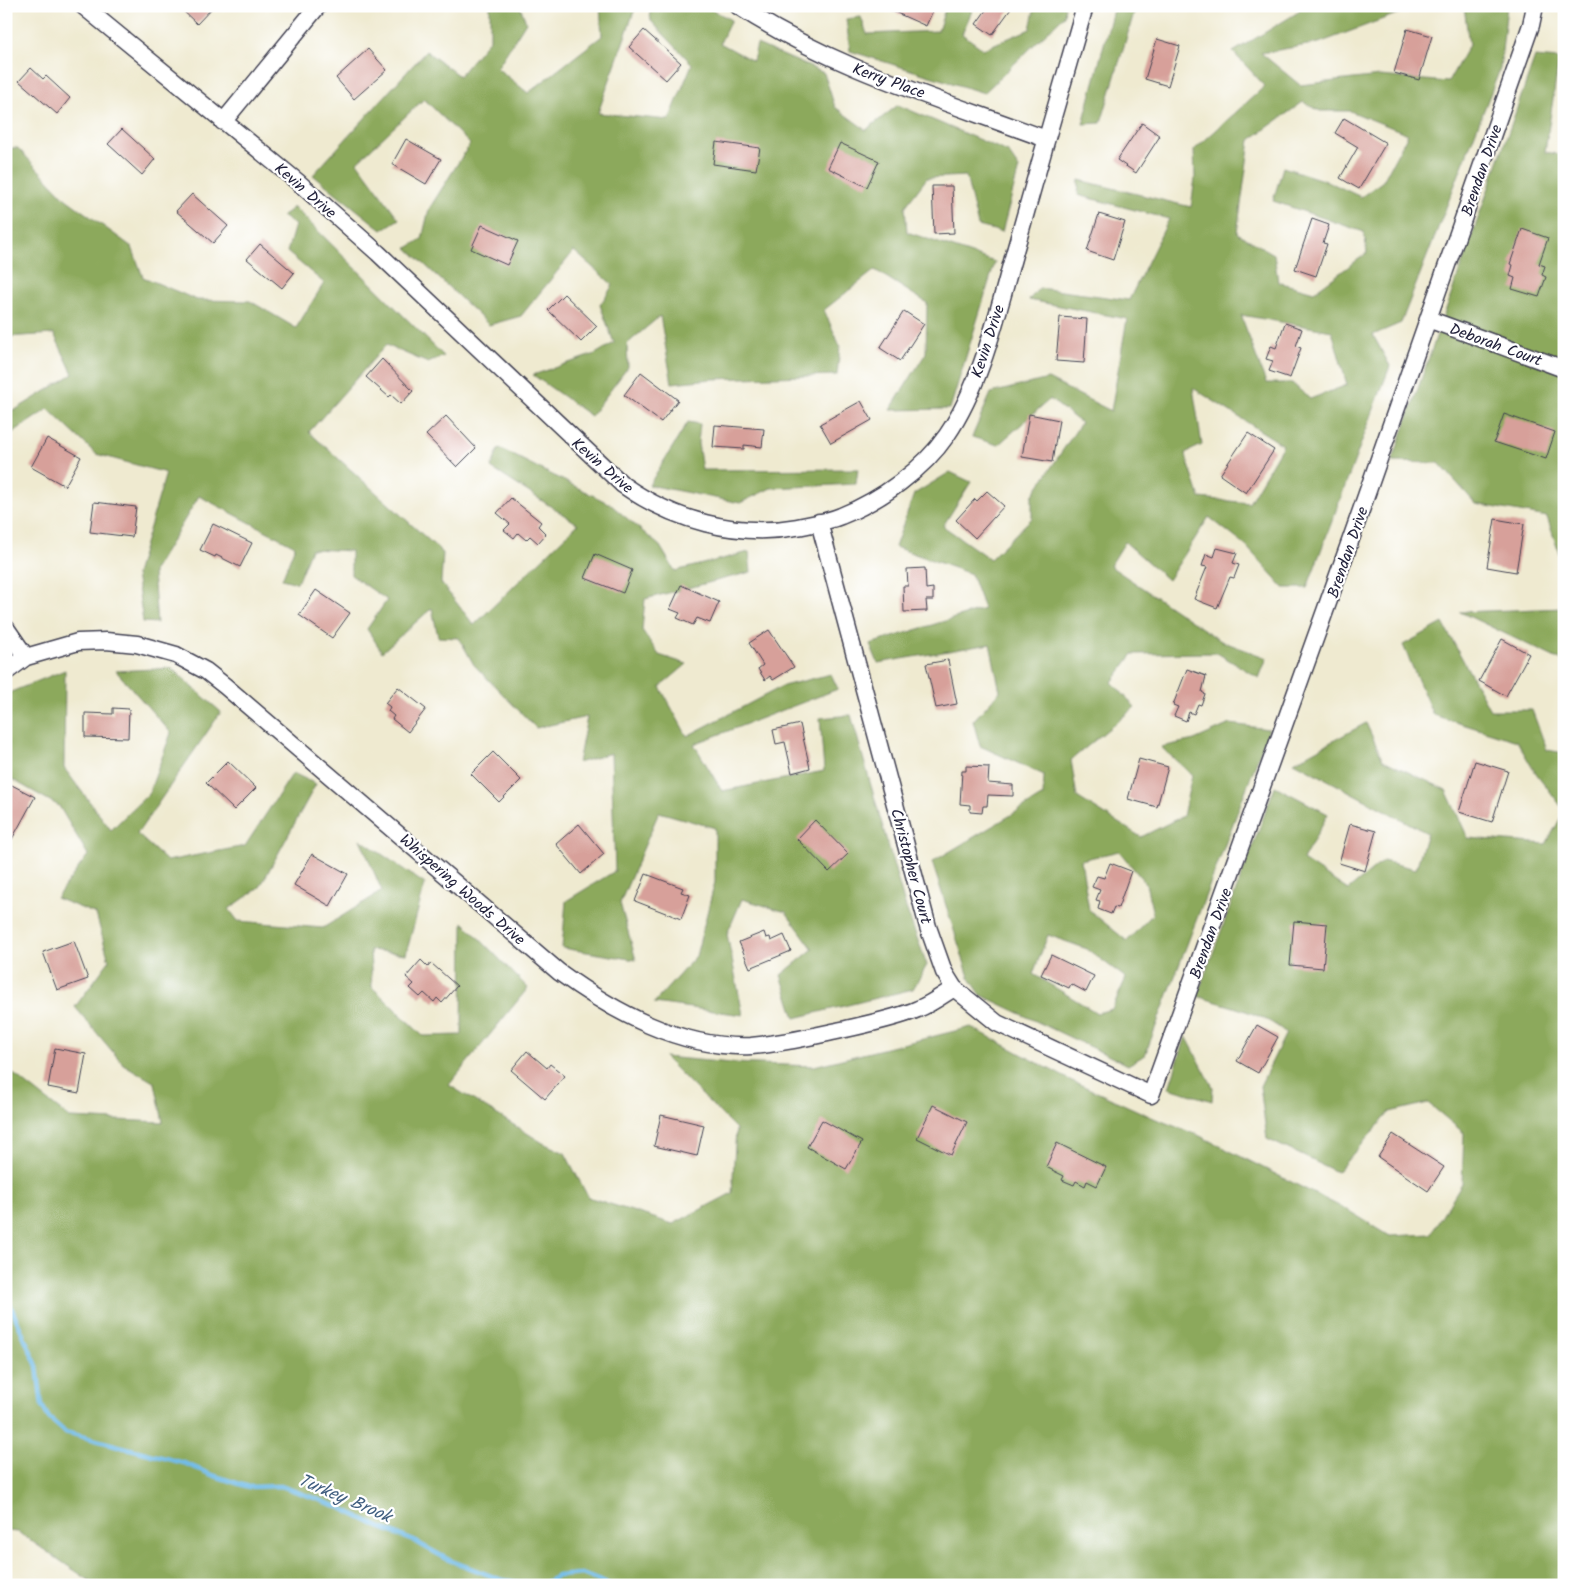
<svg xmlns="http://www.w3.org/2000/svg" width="1570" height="1591" font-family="Kalam,sans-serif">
<rect width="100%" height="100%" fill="#fff"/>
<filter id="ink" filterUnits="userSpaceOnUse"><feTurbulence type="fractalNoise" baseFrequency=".02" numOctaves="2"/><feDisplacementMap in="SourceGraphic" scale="10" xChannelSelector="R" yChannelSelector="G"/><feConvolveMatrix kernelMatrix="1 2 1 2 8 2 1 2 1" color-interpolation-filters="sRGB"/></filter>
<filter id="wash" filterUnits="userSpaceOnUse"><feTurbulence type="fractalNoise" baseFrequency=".0096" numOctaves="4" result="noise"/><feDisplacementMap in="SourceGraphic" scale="20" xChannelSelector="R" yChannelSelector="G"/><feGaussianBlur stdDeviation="1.12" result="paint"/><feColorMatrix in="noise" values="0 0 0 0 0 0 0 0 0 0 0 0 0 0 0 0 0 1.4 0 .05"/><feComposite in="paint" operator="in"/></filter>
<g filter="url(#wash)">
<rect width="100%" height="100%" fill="#efead0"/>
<path fill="#8ca95c" stroke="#57664c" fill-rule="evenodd" d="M490 6H520L526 22 497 68 528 93 602 36 600 6H636L598 113 669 120 692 64 651 21 649 7 706 6 731 20 720 43 753 61 757 44 824 73 835 107 866 130 898 105 1008 152 1019 168 1002 232 978 226 966 176 927 178 905 207 907 232 995 262 950 409 890 410 926 353 927 303 875 270 824 310 840 346 837 375 712 379 672 383 660 316 627 344 628 367 591 416 533 375 595 354 614 343 600 305 613 285 574 251 521 316 489 325 407 248 422 239 429 209 470 144 424 99 357 162 399 219 382 230 313 175 426 51 459 76 490 39Z
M946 6H974L962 34 983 49 1030 29 1035 6H1065L1064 16 984 93 850 51 846 19 861 17 867 34 938 31Z
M1114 6H1136L1101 123 1083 124Z
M1296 6H1418L1319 43 1261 53 1300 85 1380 76 1448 82 1469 45 1464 6H1507L1500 69 1401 323 1373 335 1390 366 1307 588H1284L1246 546 1209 517 1168 580 1125 542 1110 566 1221 641 1267 658 1259 678 1217 653 1133 654 1112 682 1135 707 1071 760 1077 797 1141 837 1183 816 1192 775 1161 747 1194 740 1230 724 1269 729 1145 1055 1128 1065 981 995 969 977 932 862 1043 796 1044 775 980 746 973 721 1000 691 990 644 878 663 870 644 984 609 971 574 895 547 914 494 950 472 971 482 943 526 990 559 1032 518V496L1081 423 1050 399 998 445 972 437 991 393 1048 379 1111 411 1127 319 1029 300 1039 288 1129 300 1169 219 1078 195 1079 180 1191 207 1195 178 1194 150 1265 86 1233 52 1300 11ZM1303 102 1320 111H1350L1408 134 1383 181 1361 197 1329 182 1283 167 1273 201 1364 232 1367 253 1314 292 1278 282 1274 254 1237 233 1250 140ZM1241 315 1332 331 1347 385 1310 399 1292 383H1266ZM1193 388 1283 445 1249 503 1200 498 1185 453 1202 445ZM1119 851 1146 884 1153 914 1127 941 1089 910 1081 860ZM1048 935 1087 949 1126 978 1112 1009 1097 1013 1033 974Z
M1535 57 1559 59 1545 152 1564 155V568L1547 517 1476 504 1439 463 1392 462Z
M6 148H18L66 199 132 247 143 277 197 300 250 301 296 328 324 283 287 252 295 225 282 216 294 207 444 356 428 363 386 345 309 432 443 553 441 583 474 625 578 524 491 468 499 448 610 504 660 546 675 571 749 552 751 572 645 599 642 630 659 655 687 664 660 687 687 736 783 686 831 674 838 689 694 744 722 791 824 771 820 718 851 715 905 905 927 965 913 989 795 1018 781 975 813 949 786 912 742 899 727 934 743 1015 654 1003 696 956 715 882V828L659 812 620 903 636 960 562 948 566 901 615 871 611 753 578 763 587 717 536 728 474 665 459 638 438 637 432 608 382 652 367 629 387 600 351 575V551L311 549 297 583 282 579 295 546 199 496 153 572 157 623 143 622 136 574 166 473 96 454 48 409 6 437V409L15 410 73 374 54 334 6 337Z
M688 422 700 424 698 443 702 470 858 469 856 484 771 488 740 503 649 485Z
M1564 608V662L1460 612Z
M1443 623 1490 710H1532L1547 750 1564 753V810L1533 769 1517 741 1433 715 1403 645Z
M171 668 221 712 137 834 167 861 245 846 293 773 316 784 260 887 229 909 238 921 323 928 382 891 360 839 425 884 406 954 370 950 372 987 423 1036 462 1035 463 922 528 988 449 1085 543 1143 565 1153 588 1197 673 1224 732 1193 736 1129 664 1057 732 1063 814 1066 971 1027 1068 1079 1156 1119 1200 1136 1349 1211 1390 1236 1431 1234 1462 1183 1464 1133 1428 1103 1390 1112 1337 1172 1267 1139 1260 1086 1286 1033C1262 1012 1227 1006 1197 996L1275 786 1328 814 1303 860 1348 890 1383 861 1416 869 1427 833 1294 762 1366 723 1383 760 1446 790 1468 838 1546 844 1564 812V1585H96L18 1532 6 1531V1068L70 1118 163 1122 155 1083 123 1064 75 1007 109 961 96 914 56 898 88 855 59 806 6 776V694L65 670 64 768 111 830 149 793 171 733 116 671Z
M1186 1036 1213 1087 1212 1101 1169 1088Z"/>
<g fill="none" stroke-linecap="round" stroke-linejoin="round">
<path stroke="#6fbbe8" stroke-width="4.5" d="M6 1296 37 1366 42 1406 49 1418 65 1432 184 1463 212 1475 249 1487 281 1486 339 1507 379 1527 414 1541 449 1560 502 1580 521 1583H545L558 1576 582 1574 611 1585"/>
</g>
<g id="blocks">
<path fill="#d7a09a" d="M178 6H214L197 24Z
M881 6H935L926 26Z
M989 6H1013L992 35 976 24Z
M1407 29 1432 36 1419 80 1394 73Z
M644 30 681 63 666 80 629 47Z
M1157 39 1180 46 1168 86 1145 79Z
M368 49 387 70 354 99 336 78Z
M31 68 43 79 46 76 70 98 57 114 19 81Z
M1344 118 1386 143 1359 189 1340 178 1358 147 1335 133Z
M1142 123 1160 136 1136 173 1117 160Z
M122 129 155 159 142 175 108 144Z
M406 139 441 159 426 184 392 164Z
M716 142 760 148 756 170 713 164Z
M840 143 879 161 867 187 828 168Z
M932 186H952L954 233 934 234Z
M192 194 228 226 213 243 176 211Z
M1099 214 1125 222 1113 260 1087 251Z
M1312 219 1329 225 1323 243 1327 244 1316 276 1295 269Z
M482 225 518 241 507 265 471 249Z
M1522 229 1548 238 1539 264 1545 266 1542 275 1546 277 1539 297 1512 289 1515 278 1510 276 1513 265 1510 264Z
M260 244 294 273 282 288 247 259Z
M564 294 597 326 581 342 548 310Z
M904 311 924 324 900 361 880 348Z
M1060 317 1087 319 1084 363 1056 361Z
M1285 323 1302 329 1296 346 1301 348 1290 378 1269 371 1273 361 1266 359 1271 346 1276 348Z
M382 359 413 391 401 404 391 395 389 397 366 377Z
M641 372 678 400 661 422 624 395Z
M861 401 872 420 831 443 820 424Z
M1029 414 1059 420 1052 462 1022 457Z
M1504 414 1555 432 1546 459 1494 442Z
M446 416 476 448 457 467 426 435Z
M715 425 764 429 762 447 744 445V449L713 447Z
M1248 433 1274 450 1246 493 1220 475Z
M47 438 81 457 65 486 31 467Z
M987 491 1004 506 975 538 956 520 975 499 977 501Z
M511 498 541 522 538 526 546 534 538 543 530 536 526 540 518 533 514 538 504 530 510 524 497 513Z
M94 502 136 507 132 537 90 532Z
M1495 519 1524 524 1516 572 1487 567Z
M213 524 252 543 240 567 216 555 215 557 200 550Z
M1217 548 1237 553 1233 563 1239 565 1234 578 1230 577 1217 608 1194 599 1207 567 1202 566 1206 554 1214 557Z
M595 554 632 570 623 593 585 578Z
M925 568 926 589 933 588V600H926L927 611 904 612 903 586H908L907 569Z
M681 585 719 602 710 623 697 618 693 625 677 618 680 613 670 609Z
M316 590 350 613 332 638 299 615Z
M769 630 794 667 773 680 770 676 765 680 758 669 763 665 749 643Z
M1502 639 1529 654 1506 696 1479 681Z
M948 660 957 704 936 708 926 664Z
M1187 669 1206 676 1202 692 1205 694 1201 705 1198 704 1194 714 1189 712 1186 721 1174 716 1178 707 1173 705Z
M398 687 426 709 408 732 392 719 394 716 388 711 390 707 385 703Z
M113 708 129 709 128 738 85 737V713L113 714Z
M800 724 810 768 792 773 785 742 776 744 773 730Z
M493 752 521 780 499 802 471 774Z
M1139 759 1168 767 1157 807 1128 799Z
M228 761 256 788 234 810 206 783Z
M1475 761 1508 771 1492 822 1459 812Z
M966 766 989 767 988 783 1013 785V796L988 795 987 806H983L982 813 970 812V805L960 804 962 771H966Z
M6 782 35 797 6 850Z
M815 820 848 854 829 872 797 839Z
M579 824 604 854 581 874 556 844Z
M1350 824 1376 831 1365 871 1339 863Z
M312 854 348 874 330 906 294 885Z
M1110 863 1131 871 1118 908 1114 907 1111 914 1098 909 1100 901 1096 900 1100 890 1092 887 1097 876 1104 878Z
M646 874 683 888 681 892 690 895 681 919 635 901Z
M1294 921 1327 924 1323 968 1290 965Z
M764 932 766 938 770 937 771 941 784 935 791 951 750 968 739 942Z
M74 941 88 979 57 990 43 952Z
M1051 955 1094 976 1086 992 1071 984 1069 988 1041 975Z
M421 960 428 967 431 963 457 986 442 1003 437 998 434 1002 424 993 420 997 410 988 414 984 406 977Z
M1257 1025 1278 1037 1258 1073 1237 1061Z
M55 1048 86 1054 79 1093 48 1087Z
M527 1051 547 1068 550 1064 565 1076 545 1099 511 1070Z
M933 1105 967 1122 951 1155 917 1138Z
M661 1115 704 1125 697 1156 654 1146Z
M822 1120 862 1142 846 1169 807 1147Z
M1393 1134 1444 1167 1428 1191 1378 1157Z
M1057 1143 1106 1167 1097 1186 1087 1181 1085 1186 1076 1181 1074 1185 1062 1180 1064 1176 1046 1167Z"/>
</g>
</g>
<g filter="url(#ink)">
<use href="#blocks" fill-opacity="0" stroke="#414051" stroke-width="1"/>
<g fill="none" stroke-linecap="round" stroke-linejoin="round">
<g stroke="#414051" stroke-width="19">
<path id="minor" d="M83 6 298 182 378 253 623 485C673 520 736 538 797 527 812 524 827 522 841 516 881 500 923 470 947 435 982 384 998 310 1015 251 1038 169 1061 88 1085 6
M738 6C832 68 942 100 1046 139
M223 122 318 6
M1428 319 1564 369
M819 522 928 927 944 972 954 988 997 1023 1151 1095C1281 739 1407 383 1531 25L1535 6
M6 628 26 657
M6 672 26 657 78 642 106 641 137 644 176 655 206 671 225 686 559 972C614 1012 681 1049 751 1046 780 1044 809 1037 837 1031 862 1025 895 1019 918 1009 931 1004 943 995 954 988"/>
</g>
<use href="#minor" stroke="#fff" stroke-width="16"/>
</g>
</g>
<g text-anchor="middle" stroke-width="4.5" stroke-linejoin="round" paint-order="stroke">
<g font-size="16" fill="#22223b" stroke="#fff">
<text transform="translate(889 80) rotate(20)" y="6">Kerry Place</text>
<text transform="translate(1481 170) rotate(-71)" y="6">Brendan Drive</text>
<text transform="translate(306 190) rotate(41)" y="6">Kevin Drive</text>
<text transform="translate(987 341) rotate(-72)" y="6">Kevin Drive</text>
<text transform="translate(1496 344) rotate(20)" y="6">Deborah Court</text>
<text transform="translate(603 465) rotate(41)" y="6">Kevin Drive</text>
<text transform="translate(1347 552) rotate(-71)" y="6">Brendan Drive</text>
<text transform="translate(912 866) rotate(75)" y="6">Christopher Court</text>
<text transform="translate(463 889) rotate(41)" y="6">Whispering Woods Drive</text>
<text transform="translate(1210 933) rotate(-70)" y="6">Brendan Drive</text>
</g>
<g font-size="18" font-style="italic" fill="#415f80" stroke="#fff">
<text transform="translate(345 1498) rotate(23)" y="6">Turkey Brook</text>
</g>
</g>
<rect width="1570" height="1591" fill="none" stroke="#fff" stroke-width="25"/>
</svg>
